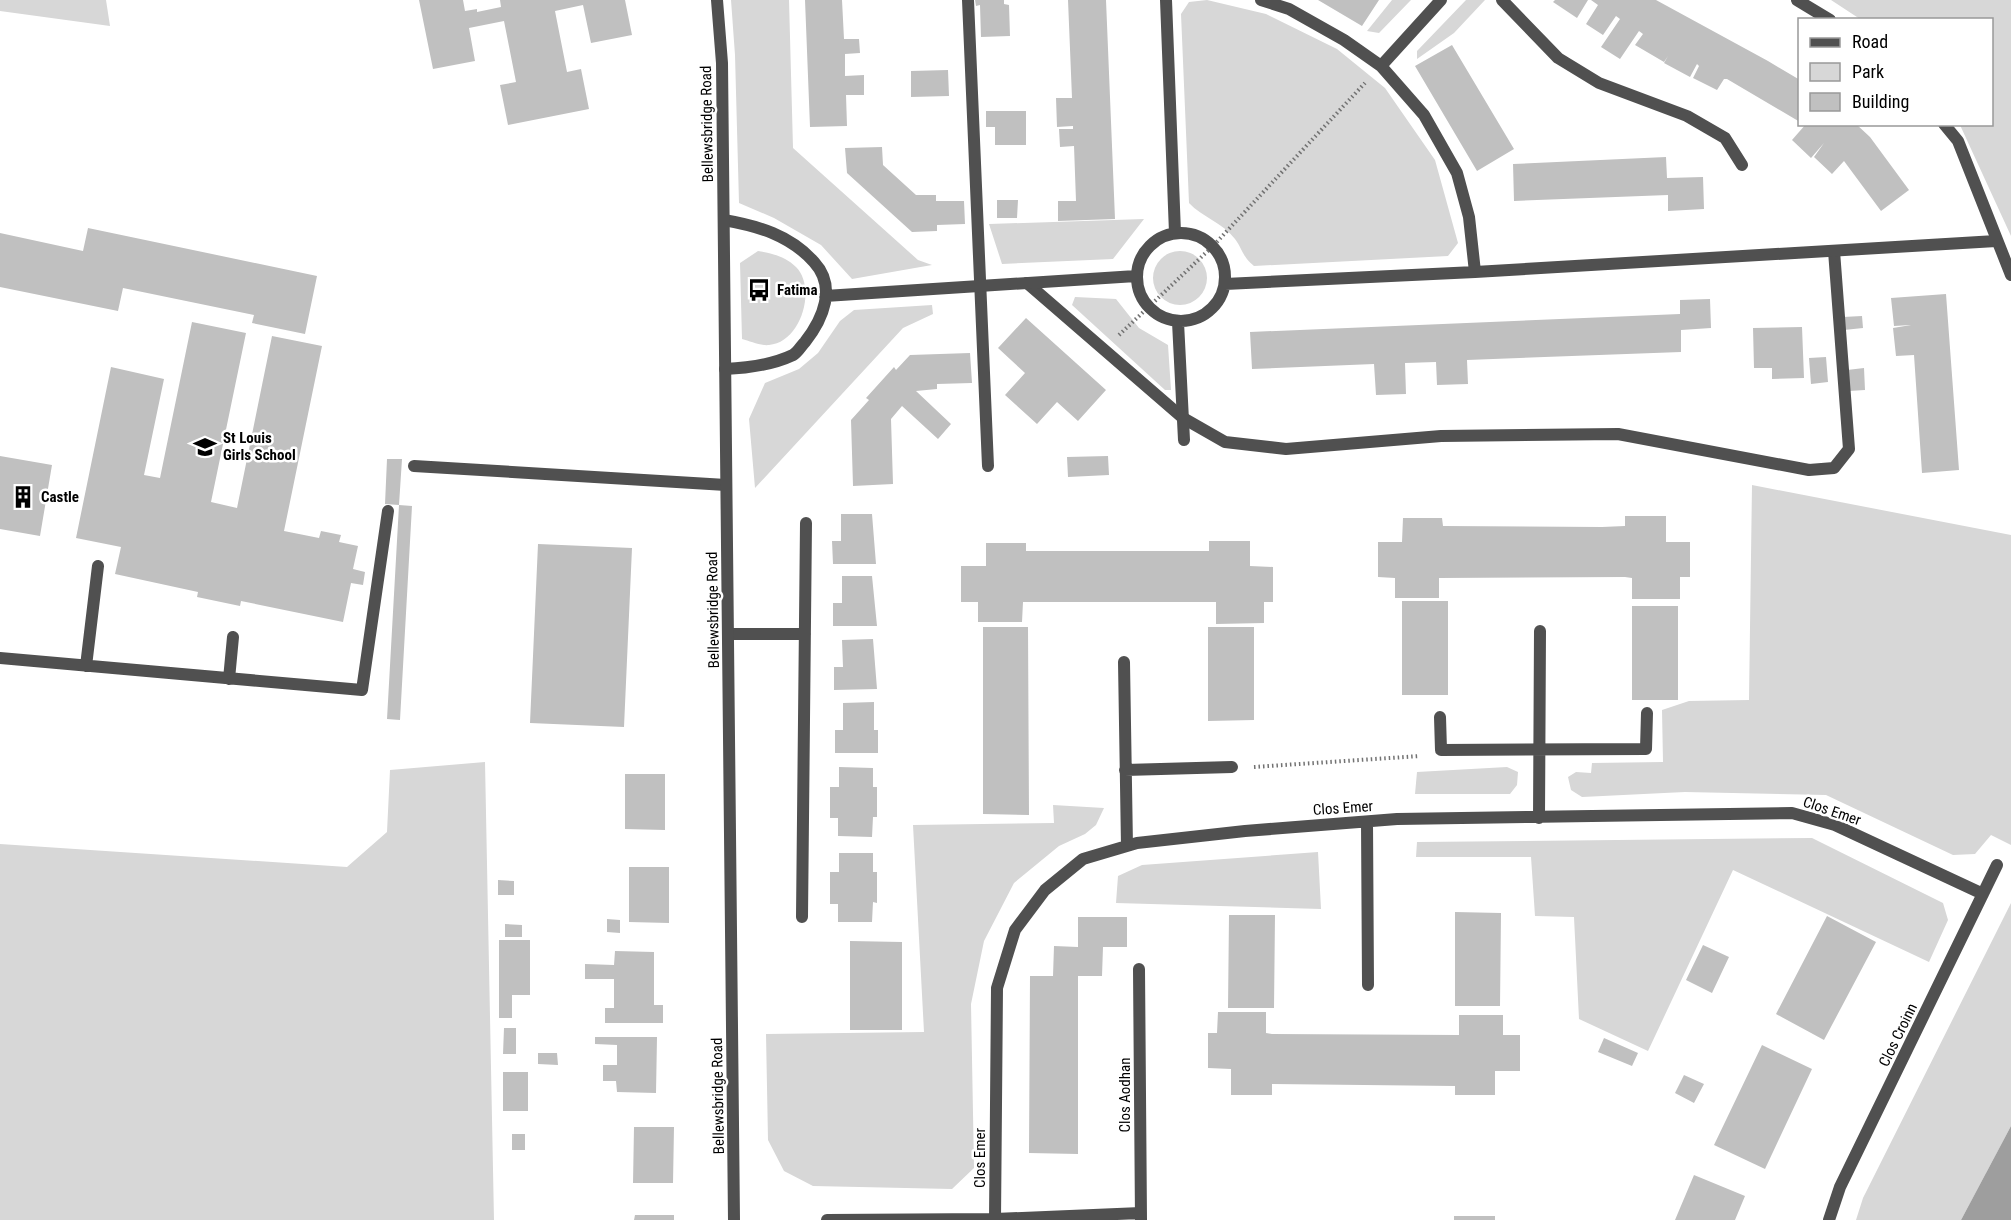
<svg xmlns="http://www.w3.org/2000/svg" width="2011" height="1220" font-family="'Roboto Condensed',sans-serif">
<rect width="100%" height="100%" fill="#fff"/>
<path fill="#d7d7d7" d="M0 0H106L110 26 0 11Z
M731 0H789L793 148 918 260 932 265 852 279 821 245 774 218 739 203 735 55Z
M1207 0 1266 14 1337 49 1385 88 1435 160 1458 243 1448 256 1254 266C1242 256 1243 250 1235 239 1223 223 1202 217 1189 203L1181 14 1189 2Z
M1392 0H1411L1379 33 1367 31Z
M1466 0H1485L1454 33 1417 59V51Z
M1831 0H2011V236L1960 125 1992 124V20L1860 19Z
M1144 219 1113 259 1002 264 989 224Z
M1153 278a27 27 0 1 1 54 0a27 27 0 1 1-54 0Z
M758 251C772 253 786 257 796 267 817 288 801 343 769 345 761 346 750 341 742 339L740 263Z
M1075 297 1116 299 1139 328 1168 345 1171 390H1165L1072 305Z
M932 305 933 314 903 328 755 488 749 419 765 383 799 369 818 353 840 321 854 310Z
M1752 485 2011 535V845L1991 835 1975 854 1953 855 1826 795 1685 792 1582 797 1571 790 1568 777 1576 772 1591 773 1592 763 1663 762 1662 710 1689 701 1749 700Z
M485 762 494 1220H0V844L347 867 387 832 390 770Z
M1507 767 1518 772 1517 785 1510 794H1415L1417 772Z
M1053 805 1104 808 1096 825 1085 834 1059 846 1014 883 984 941 971 1004 974 1168 952 1189 813 1186 784 1171 768 1140 766 1034 924 1032 913 825 1054 823Z
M1812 838 1943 903 1948 920 1929 962 1733 870 1648 1051 1579 1019 1574 917 1535 916 1531 857H1416L1417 842Z
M1318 852 1321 909 1116 903 1118 876 1142 865Z
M2011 903V1126L1961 1220H1856L1863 1198Z"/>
<path fill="#9e9e9e" d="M2011 1126V1220H1961Z"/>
<path fill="#c0c0c0" d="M419 0H463L465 11 477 9V12L501 7 500 0H625L632 35 591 43 583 5 555 11 567 72 581 69 589 109 508 125 500 85 516 82 504 21 469 28 475 61 433 69Z
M805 0H842L844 39H859L860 53 845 54V76L864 75V95H846L847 126 810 127Z
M975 0H1004V4L1009 5 1010 36 981 37 980 5 976 6Z
M1068 0H1106L1115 219 1058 221V201H1076L1074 146 1060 147 1059 129H1073V126L1057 127 1056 98H1072Z
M1318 0H1379L1362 26Z
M1555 0H1588L1577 18 1553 2Z
M1591 0H1656L1768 61 1800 80V122L1727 79H1724L1717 90 1693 78 1699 66 1697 64 1690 77 1664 63 1668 56 1664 62 1635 45 1643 34 1639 31 1620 59 1601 47 1620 19 1616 16 1603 35 1586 24 1598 5Z
M1452 45 1514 149 1477 171 1415 66Z
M948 70 949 96 911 97V71Z
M986 111H1026V145H995V127H986Z
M1806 124H1856L1870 137 1909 190 1881 211 1844 161 1832 174 1814 157 1824 143 1811 158 1792 140Z
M882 147 883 165 916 195H936V201H964L965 224 937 225V231L912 232 847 173 845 148Z
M1666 157 1667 178 1703 177 1704 209 1668 211V195L1514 201 1513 164Z
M997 200H1018L1017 218H997Z
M88 228 317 276 305 334 252 323 254 315 123 288 118 311 0 287V233L83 251Z
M1946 294 1959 470 1922 473 1914 355 1896 356 1893 328 1911 325 1894 326 1891 298Z
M1710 299 1711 328 1681 330V352L1467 360 1468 384 1437 385 1436 362 1405 363 1406 394 1376 395 1374 364 1252 369 1250 332 1680 314V300Z
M1862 316 1863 328 1844 330 1843 317Z
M1026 318 1106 390 1078 421 1057 402 1037 424 1005 395 1025 373 998 348Z
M192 322 246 333 211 502 237 508 272 336 322 346 284 531 319 538 321 531 341 535 339 542 358 546 353 569 365 572 363 585 351 583 343 622 241 601 240 606 197 597 198 592 115 574 121 547 76 538 111 367 164 379 144 475 160 478Z
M1802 327 1804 378 1772 379V368H1754L1753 328Z
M970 353 972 383 937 384V389L916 391 951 424 938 439 902 406 891 419 893 484 853 486 851 420 869 400 866 398 894 367 896 370 910 355Z
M1826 357 1828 382 1811 384 1809 358Z
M1864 368 1865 390 1849 391 1847 370Z
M0 456 52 465 40 536 0 529Z
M1108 456 1109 475 1068 477 1067 457Z
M387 459H402L399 505 412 506 400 720 387 719 399 505 385 504Z
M841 514H872L876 564H833L832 541H841Z
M1625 516H1666V542H1690V577H1680V599H1632V578L1625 577 1439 578V598H1395V578L1378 577V542H1402L1403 518H1442L1443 526 1602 527 1625 526Z
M1209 541H1250V566L1273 567V602H1264V623L1216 624V602H1023L1022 622H978V602H961V566H986V543H1026V551H1209Z
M538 544 632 548 624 727 530 723Z
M842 576H872L877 626H833V603H842Z
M1402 601H1448V695H1402Z
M1632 606H1678V700H1632Z
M983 627H1028L1029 815 983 814Z
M1208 627H1254V720L1208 721Z
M873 639 877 689 834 690V667H843L842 640Z
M874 702V730H878V753H835V730H843V703Z
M839 767 873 768V787H877V817H873L872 837 838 836V818H830V787H839Z
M625 774H665V830L625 829Z
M839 853H873V872H877V903L873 902 872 922H838V904H830V872H839Z
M629 867H669V923L629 922Z
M498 880 514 881V895H498Z
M1455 912 1501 913 1500 1006H1455Z
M1229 915H1275L1274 1008H1228Z
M1827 916 1876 942 1824 1040 1776 1014Z
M1078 917H1127V947H1103L1102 976H1078V1154L1029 1153 1030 976H1053L1054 946 1078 947Z
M607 919 620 920V933L607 932Z
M505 924 522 925V937H505Z
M499 940H530V995H512V1018H499Z
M850 941 902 942V1030H850Z
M1703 945 1729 957 1712 993 1686 980Z
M615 951 654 952V1005H663V1023H605V1008H614V979H585V964L614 965Z
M1218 1012H1266V1033L1272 1034 1459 1035V1015H1503V1035H1520V1071H1495V1095H1455V1086L1272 1084V1095H1231V1069L1208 1068V1033H1217Z
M504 1028H516V1054H503Z
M595 1037H657L656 1093 617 1092 616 1081H603V1065H617V1045L595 1044Z
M1604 1038 1638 1053 1632 1066 1598 1052Z
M1762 1045 1812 1069 1765 1169 1714 1145Z
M538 1053H557L558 1065 538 1064Z
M503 1072H528V1111H503Z
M1684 1075 1704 1084 1694 1103 1675 1093Z
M634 1127H674L673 1183H633Z
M512 1134H525V1150H512Z
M1694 1175 1745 1196 1735 1220H1675Z
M635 1215H674V1220H634Z
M1454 1216H1495V1220H1454Z"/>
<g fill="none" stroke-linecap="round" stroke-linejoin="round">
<path stroke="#727272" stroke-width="4" stroke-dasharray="1.5 3" stroke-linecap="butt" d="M1119 335 1213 246 1365 83
M1254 767 1420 756"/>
<path stroke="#505050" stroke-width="12" d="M968 0 988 466
M1502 0 1558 58 1599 83 1687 116 1725 138 1742 165
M1027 283 1183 418 1225 442 1286 449 1441 436 1618 434 1809 470 1834 468 1849 449 1834 251
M414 466 726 485
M0 658 362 690 388 511
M86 666 98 566
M229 679 233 637"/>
<path stroke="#505050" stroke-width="12" d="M1166 0 1175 233
M1261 0 1289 9 1344 40 1381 66 1424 115 1457 173 1469 217 1475 272
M1797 0 1830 20
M1381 66 1441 0
M1944 124 1958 141 2011 275
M724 220C758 226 790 235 814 262 837 287 823 319 805 342 801 346 798 352 793 355 772 365 748 368 725 369
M1137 277a44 44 0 1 1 88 0a44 44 0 1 1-88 0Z
M1225 284 1475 272 1996 241
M825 296 1136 276
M1178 322 1184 440
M728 634H805
M1124 662 1127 846
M1440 717 1441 750 1646 749 1647 713
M1125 770 1232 767
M1539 818 1540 631
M1367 822 1368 985
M802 917 806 523
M1139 969 1141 1220
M827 1220 995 1219 1141 1213
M995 1220 997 988 1015 930 1045 890 1083 859 1137 843 1245 831 1397 819 1792 813 1835 825 1983 894
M1829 1220 1840 1187 1997 865"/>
<path stroke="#505050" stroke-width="12" d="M717 0 722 63 734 1220"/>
</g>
<defs>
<g id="bus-bare" transform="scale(1.8)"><path d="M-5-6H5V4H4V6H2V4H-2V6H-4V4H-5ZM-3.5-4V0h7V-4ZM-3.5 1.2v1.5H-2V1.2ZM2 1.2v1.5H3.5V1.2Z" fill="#000" stroke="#fff" stroke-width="2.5" paint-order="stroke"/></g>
<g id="school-bare" transform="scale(1.8)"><path d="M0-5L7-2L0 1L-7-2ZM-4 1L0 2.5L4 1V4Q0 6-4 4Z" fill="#000" stroke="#fff" stroke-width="2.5" paint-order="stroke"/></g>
<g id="building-bare" transform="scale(1.8)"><path d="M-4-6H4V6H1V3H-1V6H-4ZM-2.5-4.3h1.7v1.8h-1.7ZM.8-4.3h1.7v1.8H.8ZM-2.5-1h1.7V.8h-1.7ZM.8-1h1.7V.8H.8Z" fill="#000" stroke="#fff" stroke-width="2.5" paint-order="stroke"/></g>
</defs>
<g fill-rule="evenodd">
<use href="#bus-bare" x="759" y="290"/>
<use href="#school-bare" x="205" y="447"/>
<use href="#building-bare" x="23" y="497"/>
</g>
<g text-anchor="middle" stroke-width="5" stroke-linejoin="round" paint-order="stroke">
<g font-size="15" fill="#000" stroke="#fff">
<text transform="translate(707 124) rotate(-91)" y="5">Bellewsbridge Road</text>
<text transform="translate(713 610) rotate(-91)" y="5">Bellewsbridge Road</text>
<text transform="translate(1343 808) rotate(-4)" y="5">Clos Emer</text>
<text transform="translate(1832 811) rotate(19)" y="5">Clos Emer</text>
<text transform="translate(1898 1035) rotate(-64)" y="5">Clos Croinn</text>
<text transform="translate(1125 1095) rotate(-90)" y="5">Clos Aodhan</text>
<text transform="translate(718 1096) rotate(-91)" y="5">Bellewsbridge Road</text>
<text transform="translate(980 1158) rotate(-90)" y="5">Clos Emer</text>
</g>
<g font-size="15" font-weight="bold" fill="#000" stroke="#fff" text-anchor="start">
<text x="777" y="295">Fatima</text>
<text x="223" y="443">St Louis<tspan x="223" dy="17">Girls School</tspan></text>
<text x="41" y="502">Castle</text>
</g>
</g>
<rect x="1798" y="18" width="195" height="108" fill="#ffffff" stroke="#999999" stroke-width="1.5"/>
<rect x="1810" y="38" width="30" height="9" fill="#505050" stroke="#999999" stroke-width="1.5"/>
<text x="1852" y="48" font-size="18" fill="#000000">Road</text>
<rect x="1810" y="63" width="30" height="18" fill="#d7d7d7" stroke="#999999" stroke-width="1.5"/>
<text x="1852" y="78" font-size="18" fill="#000000">Park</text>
<rect x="1810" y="93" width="30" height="18" fill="#c0c0c0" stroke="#999999" stroke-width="1.5"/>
<text x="1852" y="108" font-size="18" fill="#000000">Building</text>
</svg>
